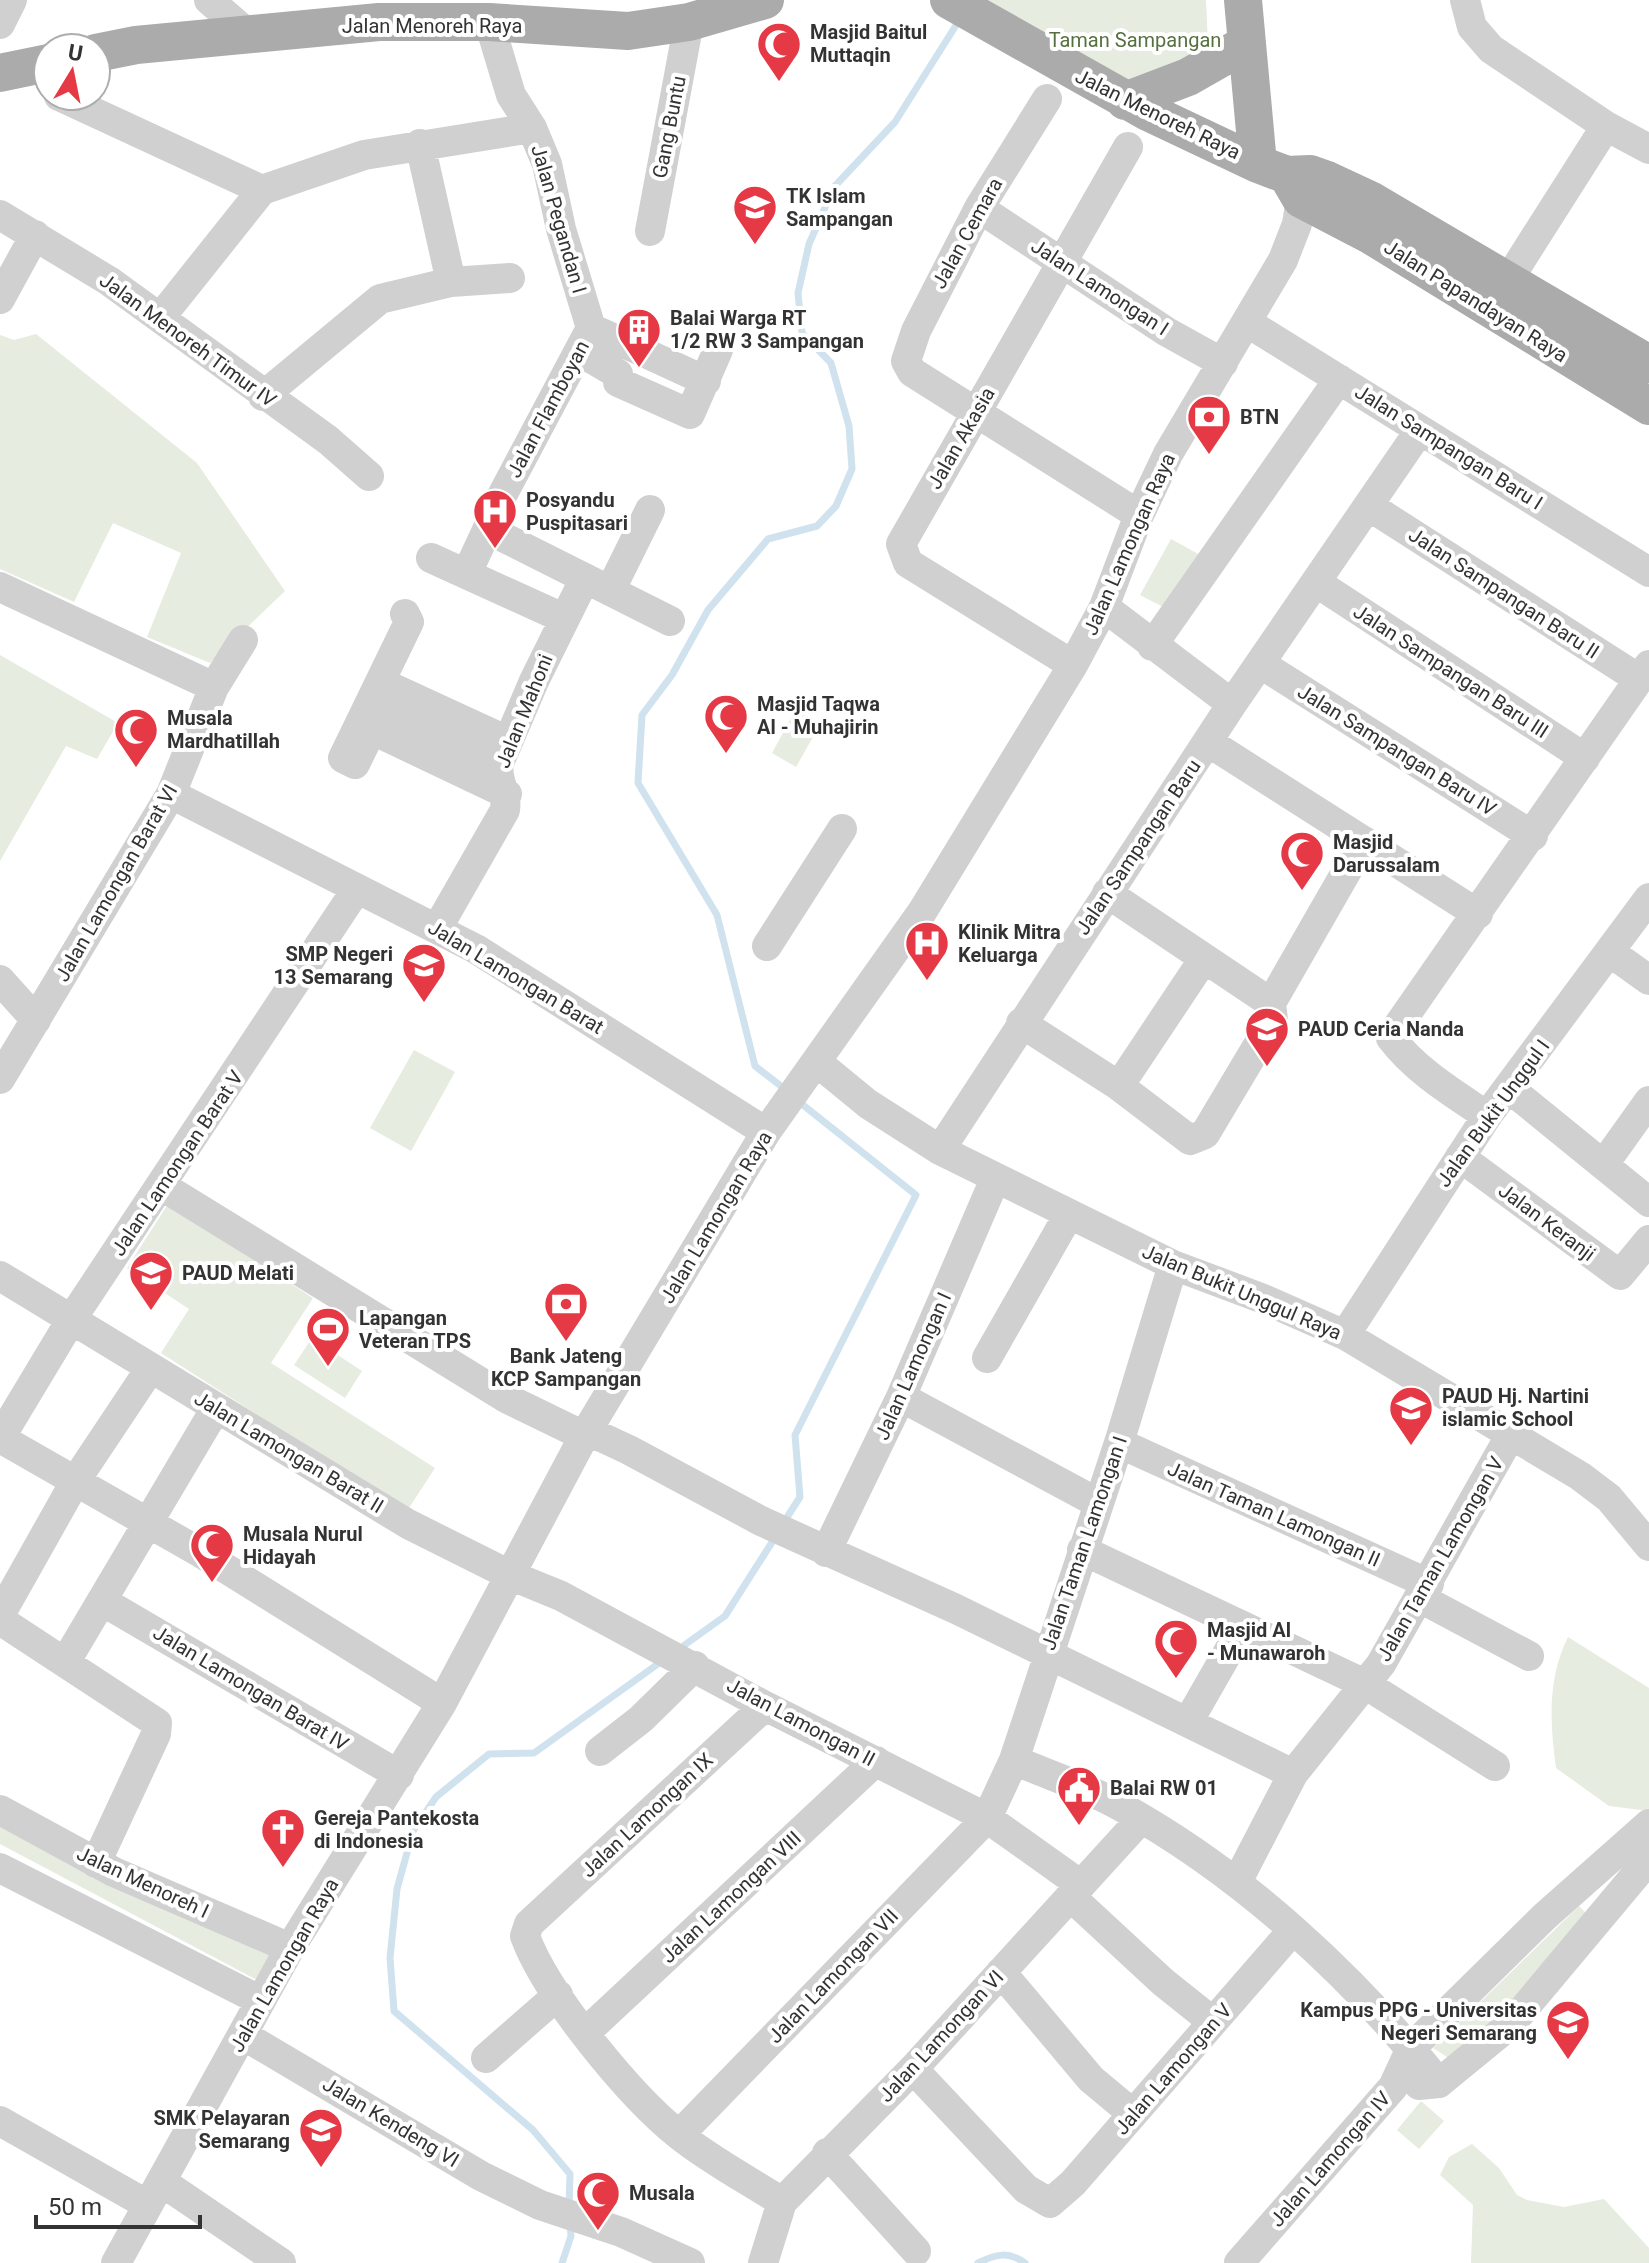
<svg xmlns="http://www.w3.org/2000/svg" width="1649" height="2263" font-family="Roboto,sans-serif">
<rect width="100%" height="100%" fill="#fff"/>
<path fill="#e6ecdf" d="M988 0H1206L1208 44 1143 82 1107 80 983 7Z
M36 334 197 463 285 591 210 663 147 637 181 553 113 523 74 602 0 569V335L14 340Z
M1171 539 1200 555 1169 610 1140 595Z
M0 655 118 723 97 759 66 746 0 861Z
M796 709 821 723 796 767 772 753Z
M414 1050 455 1072 411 1151 370 1128Z
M168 1204 313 1298 271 1363 435 1468 407 1511 161 1353 189 1309 127 1268Z
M312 1338 362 1371 345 1398 294 1365Z
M1568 1637 1649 1688V1811L1609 1806 1556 1768C1550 1723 1547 1679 1568 1637Z
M0 1816 277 1946 257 1980 0 1844Z
M1579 1906 1588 1915 1536 1977 1455 2062 1433 2048Z
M1421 2101 1444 2121 1419 2149 1397 2130Z
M1472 2144 1499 2168 1517 2195 1527 2200 1564 2207 1604 2199 1649 2248V2263H1471L1473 2205 1440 2175 1449 2157Z"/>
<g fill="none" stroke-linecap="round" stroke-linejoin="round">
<path stroke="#cfe2ee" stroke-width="7" d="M786 1090 755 1066 717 915 638 783 642 715 672 675 708 610 768 539 817 526 836 506 852 469 849 426 831 363 802 333 798 293 809 244 834 187 895 122 960 19
M784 1522 800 1497 795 1435 916 1195 798 1101
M679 1649 725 1616 776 1536
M569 2207 570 2174 533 2130 394 2011 390 1958 397 1889 413 1831 436 1797 489 1754 534 1753 662 1661
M562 2263 571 2236 570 2223
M978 2263C996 2254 1008 2251 1025 2263"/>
<path stroke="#d0d0d0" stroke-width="30" d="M209 0 248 34
M1465 0 1472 27 1491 49 1606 126 1496 299
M489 22 511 95 532 128 547 164 561 229 591 328
M0 24 12 0
M59 96 262 190 364 155 532 128
M1047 99 979 208 916 331 906 361 912 372 1139 515
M1606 126 1649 149
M420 144 451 282
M979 208 1167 332 1223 363
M0 215 109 281 328 440 369 476
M650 231 689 22
M0 299 35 235
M160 318 262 190
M1248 323 1649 572
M591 328 497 505C493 517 492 526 501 536L670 621
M591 328 706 381
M579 351 618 374V382L690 414 718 350
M263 396 380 299 451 282 510 278
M1369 506 1639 679
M431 558 563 618
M467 573 494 515
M1317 583 1585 758
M0 587 214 687
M610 591 650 510
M1104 607 1232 704
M1152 646 1339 379
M1261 664 1533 836
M1073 665 908 563 901 544 1128 147
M380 682 508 741
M383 708 499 763
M360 724 507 794
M372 729 355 764 343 758 409 622 405 614
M1208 742 1478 914
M171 794 476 949 766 1132
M438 927 505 810C508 791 495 781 499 763L534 681 585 578
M767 946 842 829
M1610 952 1649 980
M0 980 36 1020
M1271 1003 1364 841
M1021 1023 1119 1086 1190 1140 1205 1134 1273 1020 1271 1003 1107 893
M818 1063 868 1104 940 1150 1173 1265 1261 1298 1345 1335 1580 1476 1609 1498 1649 1546
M0 1079 171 794 214 687 243 640
M1119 1086 1203 960
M1510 1089 1649 1202
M1487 1116C1453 1093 1416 1071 1391 1038L1393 1033 1649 665
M940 1150 1232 704 1420 430
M1460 1157 1620 1275 1649 1240
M1604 1164 1649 1101
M162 1186 506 1398 584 1436H599L629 1450 761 1521 956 1609 1293 1774
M0 1276 408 1524 512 1576 561 1596 765 1706 987 1818 1081 1885
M1345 1335 1487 1116 1649 898
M987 1358 1069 1214
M901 1397 1098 1503
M0 1438 71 1320 356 890
M0 1438 201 1553 442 1703
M1119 1443 1429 1584
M1082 1550 1365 1684 1495 1766
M826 1552 901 1397 995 1179
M1420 1598 1529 1656
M102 1601 399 1775
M0 1615 76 1480 150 1369
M0 1620 157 1723 156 1734 96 1863
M66 1661 216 1408
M765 1706 529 1924 525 1936C546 1994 630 2096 679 2135 710 2160 748 2180 782 2202
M1188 1722 1243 1626
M600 1751 641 1719 695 1666
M1014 1760C1048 1775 1087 1787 1120 1806 1243 1874 1351 1974 1439 2083
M0 1810 114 1872 290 1948
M0 1868 261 2001
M1237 1882 1293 1774 1381 1664 1510 1436
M1070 1896 1163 1982 1213 2022
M1001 1972 1091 2079 1133 2114
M586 2032 876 1761
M243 2035 481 2176 540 2205 621 2232 690 2263
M486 2058 558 1995
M913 2069 1026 2189 1050 2203 1073 2183 1292 1931
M1419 2085 1439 2083 1511 2024 1649 1859
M0 2121 148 2205
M679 2135 987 1818 1014 1760 1119 1443 1173 1265
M827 2153 916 2251
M162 2182 281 2263
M116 2263 290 1948 442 1703 584 1436 766 1132 922 912 1073 665 1104 607 1139 515 1168 454 1283 260 1297 224 1301 199
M763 2263 782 2202 913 2069 1141 1819
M1239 2263 1393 2087 1411 2048 1544 1917 1649 1824"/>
<path stroke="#ababab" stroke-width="38" d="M949 0 1146 111 1258 164 1287 175 1310 174 1327 180 1370 200 1649 364
M1243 0 1258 164
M96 53 136 45 379 22H489L628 31 689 22 765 0
M0 73 48 63
M1125 101 1188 77 1246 44
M1287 175 1301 199 1372 236 1649 406"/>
</g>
<defs>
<g id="mosque-pin" transform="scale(2.3)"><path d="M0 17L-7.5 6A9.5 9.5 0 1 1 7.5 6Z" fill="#e63946" stroke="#fff"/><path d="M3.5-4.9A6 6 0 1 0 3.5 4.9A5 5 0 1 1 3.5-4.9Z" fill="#fff"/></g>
<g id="school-pin" transform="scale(2.3)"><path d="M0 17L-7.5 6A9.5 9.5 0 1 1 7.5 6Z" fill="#e63946" stroke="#fff"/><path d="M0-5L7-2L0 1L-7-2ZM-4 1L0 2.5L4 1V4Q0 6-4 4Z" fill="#fff"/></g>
<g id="building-pin" transform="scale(2.3)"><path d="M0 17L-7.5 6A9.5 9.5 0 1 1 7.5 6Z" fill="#e63946" stroke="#fff"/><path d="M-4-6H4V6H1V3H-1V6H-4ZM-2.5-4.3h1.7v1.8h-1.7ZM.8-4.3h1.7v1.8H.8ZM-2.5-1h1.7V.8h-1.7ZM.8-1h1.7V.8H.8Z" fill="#fff"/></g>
<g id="bank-pin" transform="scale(2.3)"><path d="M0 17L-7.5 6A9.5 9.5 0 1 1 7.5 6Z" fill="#e63946" stroke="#fff"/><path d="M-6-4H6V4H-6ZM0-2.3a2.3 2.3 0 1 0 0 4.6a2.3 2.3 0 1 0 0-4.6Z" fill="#fff"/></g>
<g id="hospital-pin" transform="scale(2.3)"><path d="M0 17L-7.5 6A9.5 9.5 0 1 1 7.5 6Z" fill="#e63946" stroke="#fff"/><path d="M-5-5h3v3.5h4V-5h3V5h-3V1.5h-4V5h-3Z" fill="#fff"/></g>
<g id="stadium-pin" transform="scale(2.3)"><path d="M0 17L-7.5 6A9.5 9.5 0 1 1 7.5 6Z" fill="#e63946" stroke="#fff"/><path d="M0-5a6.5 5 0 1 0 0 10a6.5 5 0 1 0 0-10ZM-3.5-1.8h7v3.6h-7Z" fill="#fff"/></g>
<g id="civic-pin" transform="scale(2.3)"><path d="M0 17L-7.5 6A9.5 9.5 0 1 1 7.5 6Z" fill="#e63946" stroke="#fff"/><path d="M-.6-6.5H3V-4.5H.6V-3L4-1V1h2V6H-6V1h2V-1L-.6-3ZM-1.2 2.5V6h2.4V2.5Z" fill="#fff"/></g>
<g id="church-pin" transform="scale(2.3)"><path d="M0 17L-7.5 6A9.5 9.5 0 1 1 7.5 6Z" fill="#e63946" stroke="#fff"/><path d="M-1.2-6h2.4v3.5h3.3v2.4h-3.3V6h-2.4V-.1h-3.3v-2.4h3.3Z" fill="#fff"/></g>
<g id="university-pin" transform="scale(2.3)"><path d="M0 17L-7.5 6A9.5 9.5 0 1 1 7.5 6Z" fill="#e63946" stroke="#fff"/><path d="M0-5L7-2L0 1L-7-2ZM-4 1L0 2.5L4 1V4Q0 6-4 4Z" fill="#fff"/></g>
</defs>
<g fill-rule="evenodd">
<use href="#mosque-pin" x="779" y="44"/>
<use href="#school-pin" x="755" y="207"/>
<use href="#building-pin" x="639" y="330"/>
<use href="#bank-pin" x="1209" y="417"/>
<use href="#hospital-pin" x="495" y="511"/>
<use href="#mosque-pin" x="726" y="716"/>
<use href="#mosque-pin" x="136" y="730"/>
<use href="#mosque-pin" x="1302" y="853"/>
<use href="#hospital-pin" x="927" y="943"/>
<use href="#school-pin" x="424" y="965"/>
<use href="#school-pin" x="1267" y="1029"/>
<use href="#school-pin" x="151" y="1273"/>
<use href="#bank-pin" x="566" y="1304"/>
<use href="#stadium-pin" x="328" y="1329"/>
<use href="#school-pin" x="1411" y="1408"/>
<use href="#mosque-pin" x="212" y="1545"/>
<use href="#mosque-pin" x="1176" y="1641"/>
<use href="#civic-pin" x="1079" y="1788"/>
<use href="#church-pin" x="283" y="1830"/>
<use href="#university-pin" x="1568" y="2022"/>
<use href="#school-pin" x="321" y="2130"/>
<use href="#mosque-pin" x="598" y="2193"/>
</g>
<g text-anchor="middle" stroke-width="8" stroke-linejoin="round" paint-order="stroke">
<g font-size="20" fill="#333" stroke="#fff">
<text x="432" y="33">Jalan Menoreh Raya</text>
<text transform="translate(1158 114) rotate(26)" y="7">Jalan Menoreh Raya</text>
<text transform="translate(669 127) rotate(-79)" y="7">Gang Buntu</text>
<text transform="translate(559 219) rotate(74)" y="7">Jalan Pegandan I</text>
<text transform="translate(967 233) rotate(-61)" y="7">Jalan Cemara</text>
<text transform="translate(1100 287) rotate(33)" y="7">Jalan Lamongan I</text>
<text transform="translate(1476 301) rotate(32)" y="7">Jalan Papandayan Raya</text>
<text transform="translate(188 340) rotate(36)" y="7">Jalan Menoreh Timur IV</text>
<text transform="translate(548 409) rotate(-62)" y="7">Jalan Flamboyan</text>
<text transform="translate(961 438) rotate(-60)" y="7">Jalan Akasia</text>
<text transform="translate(1449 447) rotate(32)" y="7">Jalan Sampangan Baru I</text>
<text transform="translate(1129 544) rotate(-66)" y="7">Jalan Lamongan Raya</text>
<text transform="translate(1504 593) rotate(33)" y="7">Jalan Sampangan Baru II</text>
<text transform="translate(1451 671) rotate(33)" y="7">Jalan Sampangan Baru III</text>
<text transform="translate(524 711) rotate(-68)" y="7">Jalan Mahoni</text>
<text transform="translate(1397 750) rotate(32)" y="7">Jalan Sampangan Baru IV</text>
<text transform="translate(1138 847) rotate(-56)" y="7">Jalan Sampangan Baru</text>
<text transform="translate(116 883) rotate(-60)" y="7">Jalan Lamongan Barat VI</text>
<text transform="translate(516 977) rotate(31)" y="7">Jalan Lamongan Barat</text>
<text transform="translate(1493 1113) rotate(-54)" y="7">Jalan Bukit Unggul I</text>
<text transform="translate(177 1163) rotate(-56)" y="7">Jalan Lamongan Barat V</text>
<text transform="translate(716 1217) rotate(-59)" y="7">Jalan Lamongan Raya</text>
<text transform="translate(1547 1222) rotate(37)" y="7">Jalan Keranji</text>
<text transform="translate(1242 1292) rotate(23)" y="7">Jalan Bukit Unggul Raya</text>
<text transform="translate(913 1366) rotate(-66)" y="7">Jalan Lamongan I</text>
<text transform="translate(289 1452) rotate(31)" y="7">Jalan Lamongan Barat II</text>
<text transform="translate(1274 1514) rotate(24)" y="7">Jalan Taman Lamongan II</text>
<text transform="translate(1084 1543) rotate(-71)" y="7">Jalan Taman Lamongan I</text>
<text transform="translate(1440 1559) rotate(-60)" y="7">Jalan Taman Lamongan V</text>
<text transform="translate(251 1688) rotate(31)" y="7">Jalan Lamongan Barat IV</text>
<text transform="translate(801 1722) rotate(28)" y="7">Jalan Lamongan II</text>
<text transform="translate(647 1815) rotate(-43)" y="7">Jalan Lamongan IX</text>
<text transform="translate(143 1882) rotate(25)" y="7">Jalan Menoreh I</text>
<text transform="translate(731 1897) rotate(-43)" y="7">Jalan Lamongan VIII</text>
<text transform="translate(284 1965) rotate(-60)" y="7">Jalan Lamongan Raya</text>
<text transform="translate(833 1976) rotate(-46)" y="7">Jalan Lamongan VII</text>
<text transform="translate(941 2036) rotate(-47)" y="7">Jalan Lamongan VI</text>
<text transform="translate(1173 2069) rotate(-49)" y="7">Jalan Lamongan V</text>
<text transform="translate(391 2122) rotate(31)" y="7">Jalan Kendeng VI</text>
<text transform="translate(1330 2159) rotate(-49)" y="7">Jalan Lamongan IV</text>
</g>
<g font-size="20" font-weight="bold" fill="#333" stroke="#fff" text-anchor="start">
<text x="810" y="39">Masjid Baitul<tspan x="810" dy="23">Muttaqin</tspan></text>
<text x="786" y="203">TK Islam<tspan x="786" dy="23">Sampangan</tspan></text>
<text x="670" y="325">Balai Warga RT<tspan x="670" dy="23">1/2 RW 3 Sampangan</tspan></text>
<text x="1240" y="424">BTN</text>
<text x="526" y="507">Posyandu<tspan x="526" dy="23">Puspitasari</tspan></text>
<text x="757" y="711">Masjid Taqwa<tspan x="757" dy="23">Al - Muhajirin</tspan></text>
<text x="167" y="725">Musala<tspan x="167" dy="23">Mardhatillah</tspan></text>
<text x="1333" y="849">Masjid<tspan x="1333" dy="23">Darussalam</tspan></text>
<text x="958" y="939">Klinik Mitra<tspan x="958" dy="23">Keluarga</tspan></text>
<text x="393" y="961" text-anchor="end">SMP Negeri<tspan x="393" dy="23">13 Semarang</tspan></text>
<text x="1298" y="1036">PAUD Ceria Nanda</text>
<text x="182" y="1280">PAUD Melati</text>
<text x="359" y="1325">Lapangan<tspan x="359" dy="23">Veteran TPS</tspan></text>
<text x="566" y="1363" text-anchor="middle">Bank Jateng<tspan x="566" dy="23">KCP Sampangan</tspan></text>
<text x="1442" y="1403">PAUD Hj. Nartini<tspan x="1442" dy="23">islamic School</tspan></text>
<text x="243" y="1541">Musala Nurul<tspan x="243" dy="23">Hidayah</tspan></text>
<text x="1207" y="1637">Masjid Al<tspan x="1207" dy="23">- Munawaroh</tspan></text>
<text x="1110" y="1795">Balai RW 01</text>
<text x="314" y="1825">Gereja Pantekosta<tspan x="314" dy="23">di Indonesia</tspan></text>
<text x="1537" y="2017" text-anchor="end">Kampus PPG - Universitas<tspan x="1537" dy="23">Negeri Semarang</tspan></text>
<text x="290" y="2125" text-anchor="end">SMK Pelayaran<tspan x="290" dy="23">Semarang</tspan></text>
<text x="629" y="2200">Musala</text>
</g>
<g font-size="20" fill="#56703f" stroke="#fff">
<text x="1135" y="47">Taman Sampangan</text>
</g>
</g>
<g transform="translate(72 72) rotate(10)"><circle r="38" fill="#ffffff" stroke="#adadad" stroke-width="2"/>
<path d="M0-6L14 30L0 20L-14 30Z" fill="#e63946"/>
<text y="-12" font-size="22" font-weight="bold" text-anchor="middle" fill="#333333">U</text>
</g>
<path d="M36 2215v12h164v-12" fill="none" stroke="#333333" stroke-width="4"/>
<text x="48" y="2215" font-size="24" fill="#333333" stroke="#ffffff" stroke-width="6" paint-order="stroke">50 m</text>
</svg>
